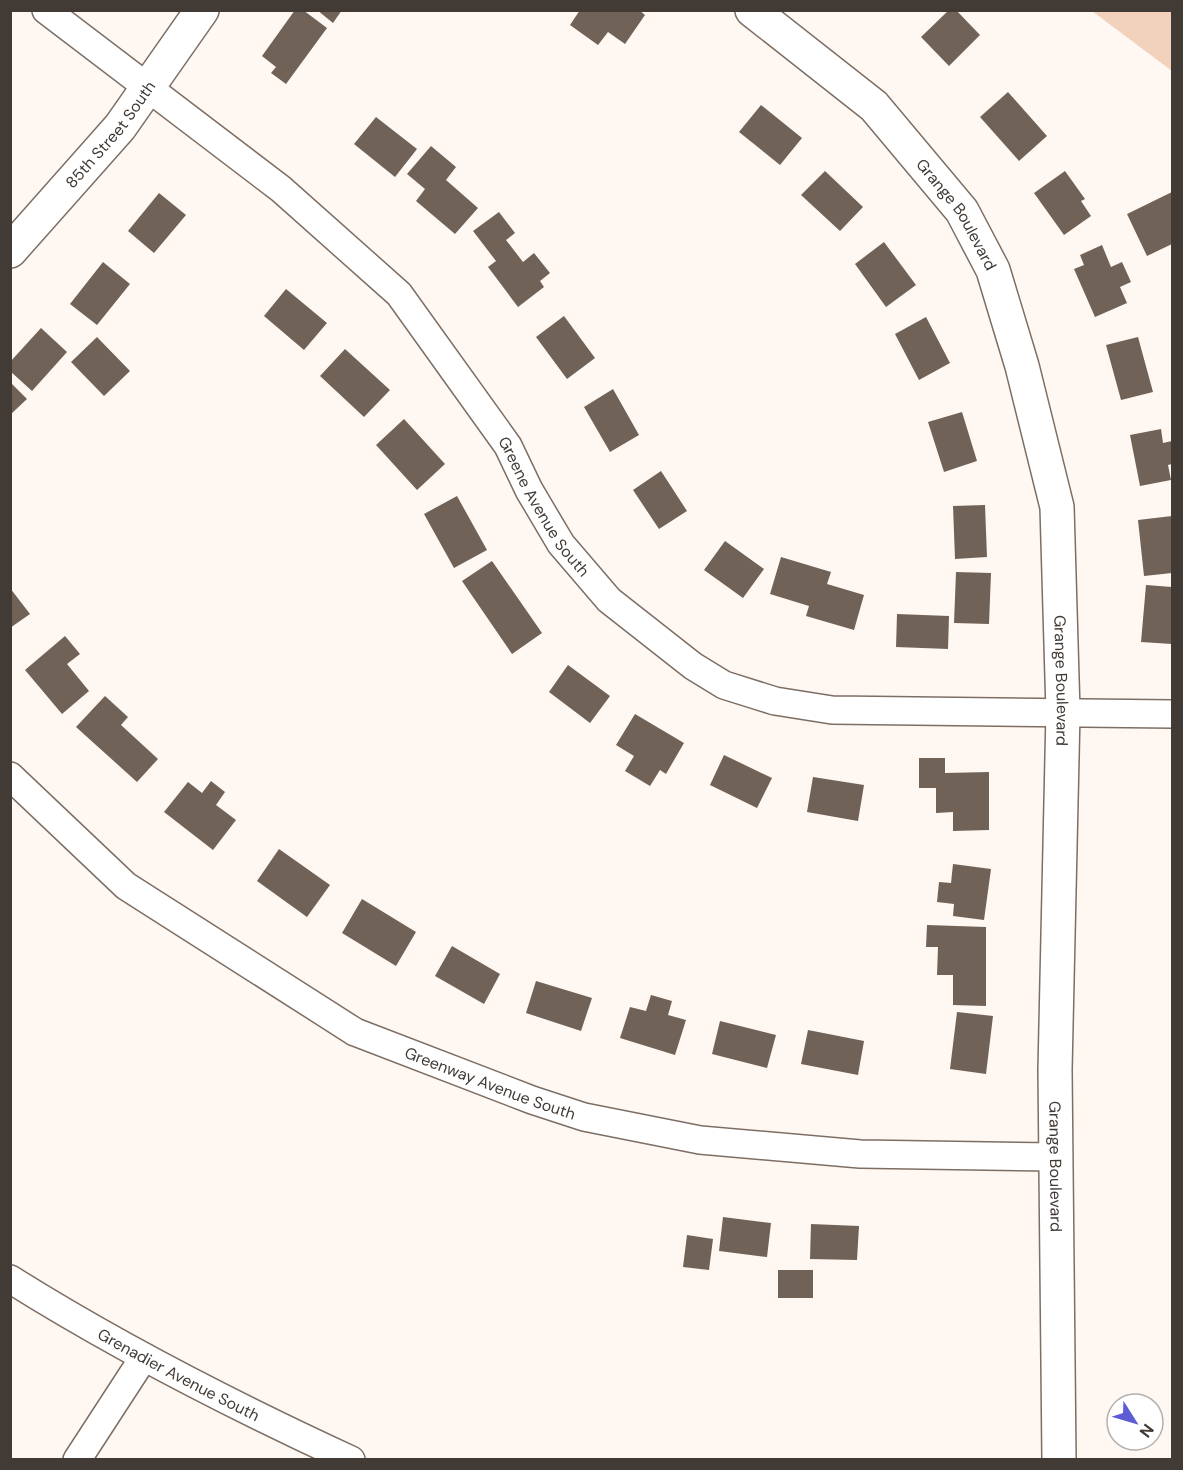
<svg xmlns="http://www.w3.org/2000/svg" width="1183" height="1470" font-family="'DM Sans',sans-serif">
<rect width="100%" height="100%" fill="#fef7f2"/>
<path fill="#f2d2bd" d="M1092 11H1172V71Z"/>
<path fill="#716258" d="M295 10H303L327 28 286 84 271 73 276 67 262 56Z
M317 10H342L333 23Z
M580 10H639L645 15 625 44 608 32 598 45 570 25Z
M949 10H956L980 35 949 66 921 37Z
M1008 92 1047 136 1019 161 980 117Z
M761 105 802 138 780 165 739 132Z
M376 117 417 149 395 177 354 144Z
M431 146 456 167 446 180 478 208 455 234 416 201 425 189 407 174Z
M825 171 863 207 840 231 801 195Z
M1065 171 1085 199 1081 201 1091 216 1064 235 1034 193Z
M1172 192V244L1147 256 1127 214Z
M159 193 186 215 154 253 128 231Z
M499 212 515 233 506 240 523 262 534 253 550 273 540 281 544 287 518 307 488 267 496 261 473 231Z
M884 242 916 285 886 307 855 264Z
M1102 245 1111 267 1122 262 1131 282 1120 287 1127 303 1095 317 1074 269 1084 265 1080 255Z
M103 262 130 284 97 325 70 304Z
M286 289 327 323 304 350 264 316Z
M564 316 595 358 567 379 536 337Z
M926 317 950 363 919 380 895 334Z
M41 328 67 352 32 391 10 371V362Z
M97 337 130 371 104 396 71 362Z
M1138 337 1153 392 1121 400 1106 345Z
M345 349 390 390 364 417 320 376Z
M10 382 27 399 10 415Z
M613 389 639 435 610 452 584 407Z
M962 412 977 461 944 472 928 422Z
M404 419 445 464 417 490 376 445Z
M1161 429 1163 443 1172 441V464L1168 465 1171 480 1140 486 1130 435Z
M661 471 687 511 659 529 633 490Z
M457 496 487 550 454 568 424 514Z
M985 505 987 557 955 559 953 506Z
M1172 516V573L1144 576 1138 520Z
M725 541 764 569 743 598 704 570Z
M781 557 831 572 827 584 864 595 854 630 806 616 809 606 770 594Z
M492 561 542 633 512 654 462 581Z
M956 572 991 573 989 624 954 623Z
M1146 585 1172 587V644L1141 642Z
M10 588 30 614 10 628Z
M897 614 949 616 948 649 896 647Z
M65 636 80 654 67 664 89 691 62 714 25 670Z
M568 665 610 696 590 723 549 692Z
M105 696 128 717 121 725 158 759 137 782 76 727Z
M635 714 684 743 666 774 660 770 650 786 625 771 634 756 616 745Z
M724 755 772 778 757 808 710 785Z
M919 758H945V773L989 772V830L953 831V812L936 813V788H919Z
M813 777 864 785 858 821 807 812Z
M211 781 225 792 216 805 236 820 213 850 164 812 188 782 202 793Z
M279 849 330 885 307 917 257 881Z
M953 864 991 869 984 920 953 916 954 904 937 902 939 882 951 883Z
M362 899 416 932 396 966 342 933Z
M927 925 986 927V1006L953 1005V975H937L938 947H926Z
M452 946 500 974 484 1004 435 976Z
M536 981 592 998 581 1031 526 1013Z
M651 995 672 1001 668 1015 686 1020 675 1055 620 1038 630 1007 646 1011Z
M957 1012 993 1016 986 1074 950 1069Z
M720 1021 776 1035 767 1068 712 1054Z
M808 1030 864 1041 858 1075 801 1064Z
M723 1217 771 1223 767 1257 719 1251Z
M811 1224 859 1226 857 1260 810 1259Z
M687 1235 713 1239 709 1270 683 1267Z
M778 1270H813V1298H778Z"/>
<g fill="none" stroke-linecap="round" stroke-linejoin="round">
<g stroke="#7d6e64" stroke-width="30">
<g id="street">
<path id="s1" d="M46 10 281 189 399 294 508 446 529 490 561 544 609 600 693 666 724 685 775 701 832 710 1172 714"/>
<path id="s2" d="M10 776 126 886 355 1032 532 1100 584 1117 700 1140 860 1154 1056 1157"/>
<path id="s3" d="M10 1279C120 1348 234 1406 351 1460"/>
<path d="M77 1460 144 1357"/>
</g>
</g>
<g stroke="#7d6e64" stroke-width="36">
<g id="secondary">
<path id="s4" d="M752 10 874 106 962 211 993 270 1022 366 1057 507 1063 712 1055 1070 1059 1460"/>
<path id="s5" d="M10 251 120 127 202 10"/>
</g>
</g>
<use href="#street" stroke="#fff" stroke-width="27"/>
<use href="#secondary" stroke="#fff" stroke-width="33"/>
</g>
<g text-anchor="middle" stroke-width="6" stroke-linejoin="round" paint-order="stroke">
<g font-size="16" fill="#413a35" stroke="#fff">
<text dy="6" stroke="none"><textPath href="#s5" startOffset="154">85th Street South</textPath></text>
<text dy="6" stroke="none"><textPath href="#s4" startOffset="292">Grange Boulevard</textPath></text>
<text dy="6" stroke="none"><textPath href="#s1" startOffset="711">Greene Avenue South</textPath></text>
<text dy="6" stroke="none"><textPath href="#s4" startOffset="778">Grange Boulevard</textPath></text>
<text dy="6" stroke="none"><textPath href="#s2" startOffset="576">Greenway Avenue South</textPath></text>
<text dy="6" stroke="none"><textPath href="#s4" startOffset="1264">Grange Boulevard</textPath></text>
<text dy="6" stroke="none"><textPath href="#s3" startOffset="194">Grenadier Avenue South</textPath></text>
</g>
</g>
<rect width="1183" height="1470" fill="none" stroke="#413a35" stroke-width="24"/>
<g transform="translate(1135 1422) rotate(127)"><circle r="28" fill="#ffffff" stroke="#b3b0ae" stroke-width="1.5"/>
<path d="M0-4.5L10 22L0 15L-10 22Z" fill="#5d5cd4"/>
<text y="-9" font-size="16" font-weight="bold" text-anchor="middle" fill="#413a35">N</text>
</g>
</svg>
